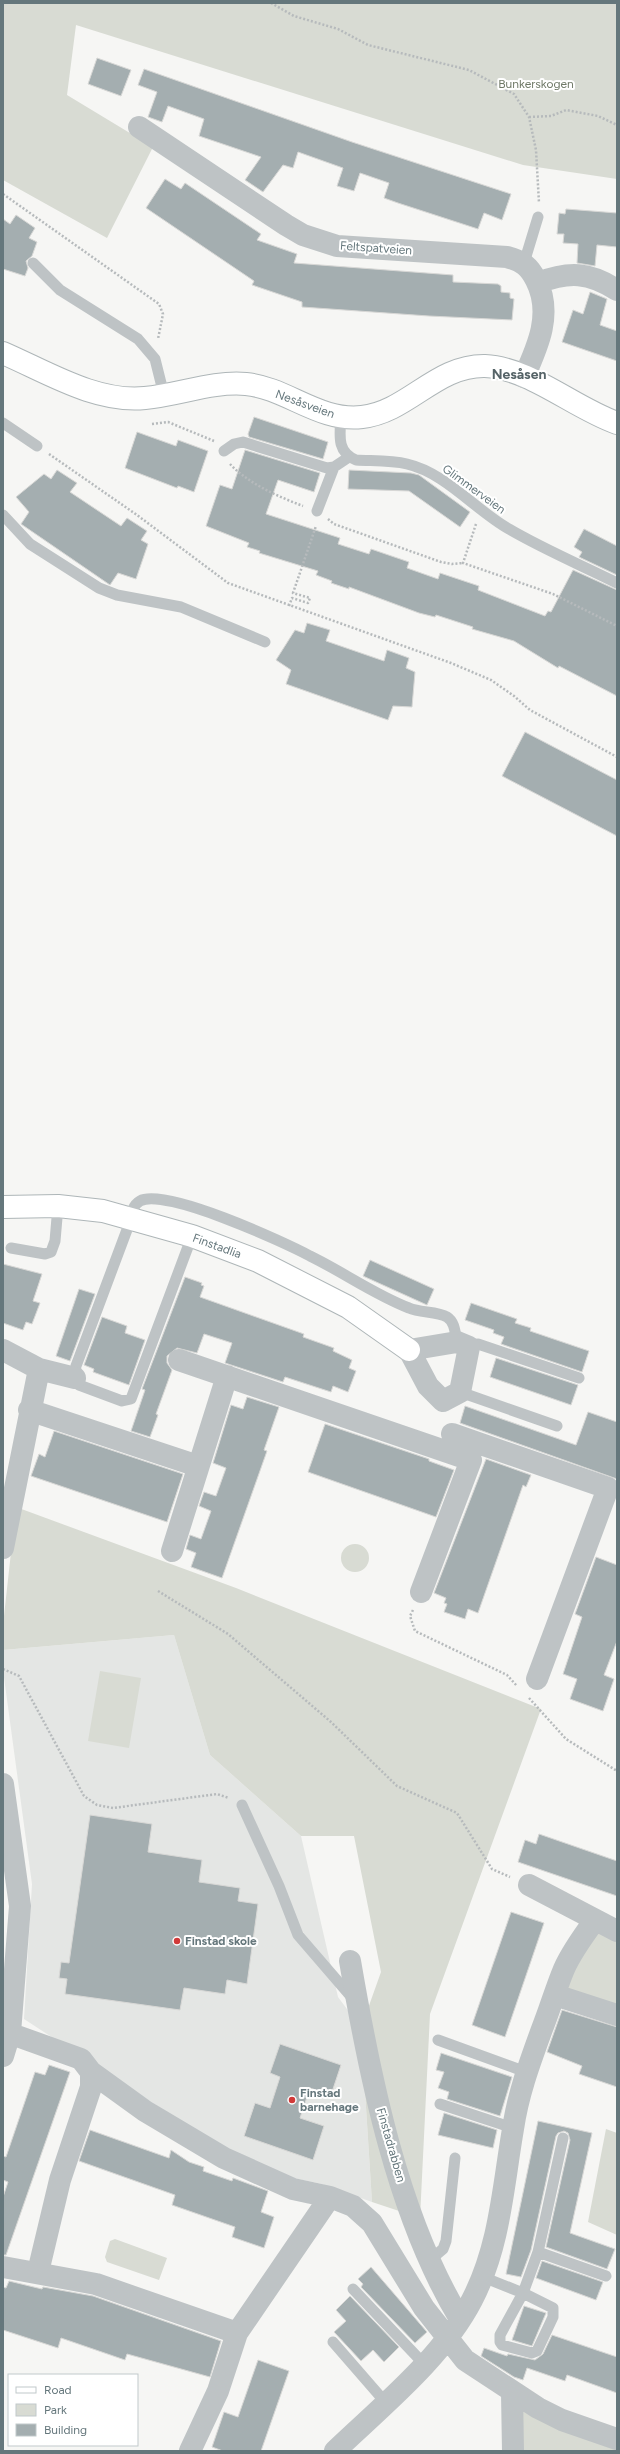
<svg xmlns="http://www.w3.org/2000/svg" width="620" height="2454" font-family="Figtree,sans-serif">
<rect width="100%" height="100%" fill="#f6f6f4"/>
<path fill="#e4e6e4" d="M174 1635 210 1755 301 1836 338 1997 361 2028 372 2202 322 2184 284 2176 222 2148 24 2019 32 1884 3 1670V1650Z"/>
<path fill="#d8dbd3" d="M3 3H617V179L523 165 76 25 67 95 153 147 107 238 3 180Z
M16 1507 236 1588 541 1709 430 2014 420 2218 372 2202 361 2028 381 1972 354 1836H301L210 1755 174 1635 3 1650V1625Z
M341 1558a14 14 0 1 1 28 0a14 14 0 1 1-28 0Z
M100 1671 141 1678 129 1748 88 1741Z
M597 1926 617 1937V2010L563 1989Z
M606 2129 617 2133V2235L588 2222Z
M115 2239 167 2258 159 2280 107 2262 105 2257 110 2241Z
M519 2406 617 2443V2451H519Z"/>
<path fill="#a4aeb0" stroke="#d8d8d6" d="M97 58 131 70 121 96 88 84Z
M144 69 352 142 511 194 502 220 484 213 478 229 398 203 384 198 389 183 360 173 354 191 337 186 343 168 298 152 293 168 283 165 263 192 245 180 261 157 199 136 204 119 168 106 162 122 148 117 157 92 138 85Z
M165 179 181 189 185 183 261 234 257 240 297 254 294 263 453 275V282L498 284 501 286V292L510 293V298L514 299 512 320 429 316 302 307V302L252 285 254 281 146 208Z
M566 209 617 213V247L597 245 595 266 577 263 578 244 563 243 564 234H557L559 213 565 214Z
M16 215 35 228 29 238 37 242 32 256 26 261 28 268 25 276 3 269V219L10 224Z
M590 292 607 299 600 325 617 331V361L562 342 573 310 583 314Z
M254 417 328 442 323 459 249 437 248 434Z
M137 432 176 446 178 440 208 451 194 492 178 486 177 488 125 468Z
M245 450 320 473 314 492 278 480 266 514 340 538 338 544 369 554 371 549 409 562 407 568 438 579 440 573 479 586 478 590 545 616 548 611 551 612 573 570 617 590V696L559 666 558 668 514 641 472 629 473 627 436 615 435 617 419 613 349 587V589L331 583 332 581 316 575 318 571 259 553 260 551 247 547 249 543 206 526 220 485 232 489Z
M57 470 77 483 70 492 121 526 127 518 147 531 141 540 148 544 136 579 118 573 110 585 21 524 29 512 16 497 44 474 51 479Z
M349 470 411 473 419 475 470 512 460 527 409 491 348 489Z
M584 529 617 546V575L579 557 582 552 574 547Z
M307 623 330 630 326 641 384 661 387 650 409 658 406 668 415 672 412 707 393 706 388 720 286 684 291 670 276 660 295 630 304 633Z
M525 732 617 780V836L502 776Z
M370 1260 434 1289 427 1305 363 1276Z
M3 1264 42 1274 33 1301 40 1303 32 1324 26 1322 23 1330 3 1323Z
M185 1277 202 1283 201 1285 204 1286 200 1297 304 1334 303 1337 334 1348 333 1351 352 1360 349 1368 356 1371 348 1392 333 1386 331 1392 285 1377 283 1382 225 1363 232 1343 204 1334 197 1353 177 1348 167 1356V1363L172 1370 156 1414 158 1415 150 1437 131 1431 145 1390 142 1389Z
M79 1289 95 1294 70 1361 56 1356Z
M471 1303 517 1319 515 1323 531 1328 530 1331 589 1351 582 1372 501 1344 504 1337 493 1333 494 1330 465 1320Z
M102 1317 127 1326 125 1333 145 1340 129 1385 93 1372 94 1369 84 1365Z
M496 1358 578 1385 571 1405 490 1377Z
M247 1397 279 1407 264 1450 267 1451 222 1578 191 1567 196 1553 186 1549 190 1535 201 1539 211 1511 199 1506 204 1492 216 1496 226 1468 213 1463 231 1405 243 1409Z
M465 1406 576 1445 588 1412 617 1422V1479L460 1423Z
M325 1424 429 1459V1461L454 1470 436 1517 308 1472Z
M54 1431 183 1474 167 1522 31 1476 39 1454 45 1457Z
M486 1459 531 1475 526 1487 523 1485 478 1613 468 1609 465 1619 444 1612 447 1604 444 1603 446 1598 434 1593Z
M596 1557 617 1565V1641L604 1675 614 1679 603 1711 570 1699 577 1679 563 1674 582 1617 575 1614Z
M90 1815 152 1824 148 1852 202 1860 199 1882 240 1888 238 1901 258 1904 247 1984 227 1980 225 1994 184 1988 180 2010 65 1994 67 1979 59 1978 61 1962 69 1963Z
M539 1834 617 1861V1896L518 1862 525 1840 536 1844Z
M511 1912 544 1923 505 2037 472 2025Z
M562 2010 617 2027V2087L579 2074 582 2066 547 2052Z
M280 2044 341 2065 331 2095 310 2088 300 2118 324 2126 313 2160 244 2136 255 2103 270 2108 280 2077 270 2073Z
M441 2053 512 2077 500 2116 447 2099 449 2092 438 2088 444 2072 436 2070Z
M49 2065 70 2072 6 2255H3V2197L8 2182 3 2180V2156L6 2157 35 2072 45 2075Z
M444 2113 497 2130 493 2148 438 2135Z
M538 2121 592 2133 570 2233 615 2249 607 2269 546 2247 570 2140 568 2133 564 2131 558 2133 556 2136 531 2250 521 2277 506 2274Z
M90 2130 169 2158 171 2150 189 2162 204 2167 203 2171 232 2181 233 2178 268 2191 261 2212 274 2217 264 2248 232 2237 235 2227 172 2205 175 2195 79 2161Z
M542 2261 603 2282 596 2300 536 2278Z
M371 2267 427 2332 415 2343 361 2287 363 2284 358 2279Z
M9 2281 42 2289 43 2287 93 2296 221 2341 210 2377 127 2354 125 2360 61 2338 58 2348 3 2330V2287L6 2288Z
M350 2296 399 2347 384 2362 373 2350 361 2361 334 2332 346 2321 336 2310Z
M524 2306 546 2313 532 2346 512 2340Z
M552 2335 617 2357V2393L567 2375 565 2381 527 2368 523 2380 514 2377 481 2356 484 2348 507 2356 508 2354 535 2360 543 2354Z
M258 2360 289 2371 261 2451H223L212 2447 224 2412 238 2417Z"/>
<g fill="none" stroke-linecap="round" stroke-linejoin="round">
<g stroke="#aeb6b8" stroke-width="24">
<path id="secondary" d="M3 353C47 372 96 403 145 398 179 395 212 381 246 384 287 388 319 422 362 417 408 412 436 365 485 366 530 368 574 408 617 423
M3 1207 58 1206 103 1211 192 1236 258 1261 348 1307 409 1350"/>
</g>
<path stroke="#b6babc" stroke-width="2.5" stroke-dasharray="2 2" stroke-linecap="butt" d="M271 3 294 16 338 29 368 45 469 70 514 94 529 117 536 150 539 203
M529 117 551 116 566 110 598 116 617 125
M3 194 159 304 163 314 158 339
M152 424 168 422 214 441
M49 454 137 515 228 583 451 663 491 680 514 696 530 710 617 757
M230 464C249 484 277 496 303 506
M328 519 334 524 441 562 452 564 463 563
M476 524 463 563 553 594 617 626
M289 606 292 598 308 603 310 598 293 593 316 526
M158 1591 228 1634 331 1722 397 1786 457 1813 492 1869 510 1877
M413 1610 410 1616 415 1631 507 1675 517 1686
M3 1669 19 1676 84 1796 97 1805 113 1808 217 1794 229 1798
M529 1698 566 1739 617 1771"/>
<path stroke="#bec3c5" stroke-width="11" d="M33 263 60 290 138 339 155 359 164 395
M524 263 538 217
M341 417C340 434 336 452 356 460 372 461 391 460 407 464 446 473 475 510 509 529 543 549 581 565 617 583
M3 423 37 446
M224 451 234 444 243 442 327 468 334 467 349 457
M317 511 334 467
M3 515 30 544 99 588 117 595 181 607 265 642
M192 1236 131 1399 122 1401 79 1385 75 1378 76 1366 131 1219C132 1212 133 1205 140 1201 164 1187 284 1242 310 1256 343 1272 375 1295 409 1308 420 1313 437 1311 447 1317 455 1322 455 1333 457 1342
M11 1248 45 1254 51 1252 55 1241 58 1206
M469 1347 478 1344 579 1378
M460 1392 557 1426
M242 1805 279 1886 298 1935 354 2000
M438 2040 526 2072
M440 2104 513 2128
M538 2252 606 2276
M430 2260 443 2249 446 2241 455 2158
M483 2277 523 2293 553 2308V2317L537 2351 532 2353 502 2345 500 2342V2335L523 2293 538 2252 563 2138
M353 2289 424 2364
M333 2342 386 2403"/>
<path stroke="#bec3c5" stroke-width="22" d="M139 127 286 225 303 235 337 246 507 257C522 261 529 266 536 280 553 313 538 346 524 377
M538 283C569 271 589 272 617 290
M457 1342 469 1347 460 1392 443 1401 428 1386 409 1350Z
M3 1350 39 1369
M179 1360 471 1460 421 1592
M29 1410 198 1466
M452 1434 608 1488 537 1679
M3 1548 39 1369 75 1378
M172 1551 227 1376
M3 1784 20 1906 10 2033 3 2056
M529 1885 617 1931
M350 1961C370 2078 398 2217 460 2319
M555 1995 617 2015
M3 2031 81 2059 91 2072V2087L60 2180 38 2272
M91 2072 145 2111 224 2158 293 2189 330 2197 353 2206 372 2223 424 2308 465 2360 538 2408 562 2420 617 2439
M3 2267 96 2284 237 2333
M512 2393 513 2451
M190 2451 218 2391 237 2333 330 2197
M335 2451C382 2406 442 2358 472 2300 500 2246 503 2187 513 2129 518 2094 530 2062 542 2029 550 2009 556 1988 564 1969 572 1951 584 1935 595 1920"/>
<use href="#secondary" stroke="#fff" stroke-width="22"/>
</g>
<g fill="#d13a39" stroke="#fff" stroke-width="1.5">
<circle cx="177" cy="1941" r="4"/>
<circle cx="292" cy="2100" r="4"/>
</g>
<g text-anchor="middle" stroke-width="4" stroke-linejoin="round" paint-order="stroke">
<g font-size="12" fill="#6f7967" stroke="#fff">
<text x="536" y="88">Bunkerskogen</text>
</g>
<g font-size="12" fill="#65777c" stroke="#fff">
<text transform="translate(376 248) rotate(4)" y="4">Feltspatveien</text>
<text transform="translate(305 404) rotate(20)" y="4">Nesåsveien</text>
<text transform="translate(474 489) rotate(36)" y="4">Glimmerveien</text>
<text transform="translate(217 1246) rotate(20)" y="4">Finstadlia</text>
<text transform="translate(391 2145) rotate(74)" y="4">Finstadrabben</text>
</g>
<g font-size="12" font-weight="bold" fill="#65777c" stroke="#fff" text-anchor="start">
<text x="185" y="1945">Finstad skole</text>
<text x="300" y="2097">Finstad<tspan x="300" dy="14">barnehage</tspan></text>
</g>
<g font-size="14" font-weight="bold" fill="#566468" stroke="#fff">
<text x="519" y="379">Nesåsen</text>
</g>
</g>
<rect width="620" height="2454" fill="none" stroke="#65777c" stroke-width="8"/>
<rect x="8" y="2374" width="130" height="72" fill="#ffffff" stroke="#c1c9cb"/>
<rect x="16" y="2387" width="20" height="6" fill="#ffffff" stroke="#c1c9cb"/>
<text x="44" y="2394" font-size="12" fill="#65777c">Road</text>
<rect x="16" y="2404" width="20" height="12" fill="#d8dbd3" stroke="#c1c9cb"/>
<text x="44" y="2414" font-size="12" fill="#65777c">Park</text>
<rect x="16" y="2424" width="20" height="12" fill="#a4aeb0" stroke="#c1c9cb"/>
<text x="44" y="2434" font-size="12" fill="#65777c">Building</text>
</svg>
